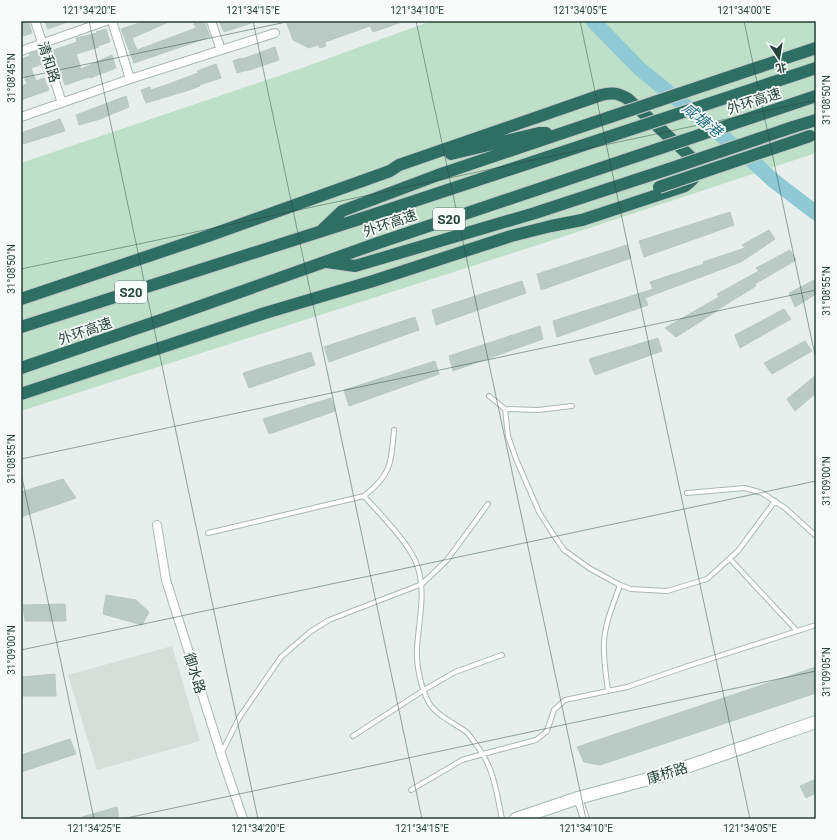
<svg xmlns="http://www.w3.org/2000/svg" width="837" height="840" font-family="Roboto,'Noto Sans SC',sans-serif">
<rect width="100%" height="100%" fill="#e6efeb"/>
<path fill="#d4dfda" d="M172 646 200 741 97 770 68 675Z"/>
<path fill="#bfe0c8" d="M431 21H816V153L544 243 21 411V163L299 69Z"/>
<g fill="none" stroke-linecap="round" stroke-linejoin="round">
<path stroke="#8ec9d4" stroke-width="15" d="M593 21 640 69 749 158 774 181 816 213"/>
</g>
<path fill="#bbcac4" stroke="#b8c9c2" d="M25 21H28L32 33 24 36 21 30V23Z
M45 21H67V22L48 29Z
M145 21H171L132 38 137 50 196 28 193 21H203V23H205L210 37 134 63 121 29Z
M219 21H254V22L224 32Z
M286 21H401L402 22 373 32 370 26 325 42 326 46 320 48 318 45 309 48 293 40Z
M106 29 110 42 98 46 99 47 76 54 81 69 112 55 116 68 90 78 89 77 65 85 53 50 77 42 76 38 97 33 96 32Z
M275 47 279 60 247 71V70L237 73 233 61 241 58 242 59Z
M38 51 42 64 31 68 36 81 44 78 49 90 21 100V86L27 84 21 68V59L30 56 29 54Z
M216 64 221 78 199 85 200 86 189 90 146 103 141 90 150 87 151 90 166 85 198 73 197 71Z
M126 96 129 107 100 119 79 125 76 115Z
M60 119 65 131 23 144 21 133Z
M730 212 734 225 644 257 639 241Z
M769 230 775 239 741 262 645 298 648 305 557 337 553 321 653 289 650 282 704 264 703 262 745 248 742 245Z
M627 245 631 258 541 290 537 274Z
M790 250 796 260 755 284 756 286 717 310V311L676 337 665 328 719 297 717 294 759 271 756 268Z
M816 279V294L795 307 789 293Z
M522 281 526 293 436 325 432 310Z
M784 309 791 319 740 348 735 335Z
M415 317 419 330 329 362 324 347Z
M540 326 543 339 453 371 449 356Z
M658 338 662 351 595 375 589 359Z
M805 341 812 351 772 374 764 363Z
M311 352 315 365 249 388 243 373Z
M435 361 439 374 349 406 344 390Z
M816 375V393L795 411 787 399Z
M331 398 335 411 269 434 263 419Z
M63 479 76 498 21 517V492Z
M106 595 136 600 149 612 142 625 103 614Z
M65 604 66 621H25L23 605Z
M816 667V693L600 765 584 762 577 747Z
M55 674 56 696H21V677Z
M70 739 76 754 21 772V755Z
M814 780 816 785V793L806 798 800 786Z
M117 807 119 819H82V817Z"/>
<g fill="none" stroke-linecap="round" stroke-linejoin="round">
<g stroke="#a8b8b2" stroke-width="6">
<path id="lane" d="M489 396 505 409 538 410 572 406
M505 409 508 436 516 459 539 512 553 534 564 550 589 568 620 585 631 589 667 591 707 579 738 551 775 501
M687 493 745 488 762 493 785 508 816 536
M364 496C380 514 405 539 415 560 428 589 418 621 417 650 416 664 421 688 428 701 434 714 454 723 465 731 469 734 472 739 475 743 494 767 496 790 502 819
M208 533 364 496C392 474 391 463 394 430
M730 559 797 631
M608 691C606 675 603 658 604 642 605 622 614 603 620 585
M353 736 424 690 455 672 502 655
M222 752 239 718 281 657 310 632 329 620 422 584 447 560 488 504
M411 790 462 760 483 754 536 740 547 731 554 710 565 700 627 687 688 666 816 625"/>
</g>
<g stroke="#a8b8b2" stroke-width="10">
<path id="street" d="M35 21 62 103
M112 21 130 79
M211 21 221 50
M21 51 106 21
M21 117 130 79 275 33
M157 525 166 580 221 754 243 819
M578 798 585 819"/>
</g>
<g stroke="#a4bbb3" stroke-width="14">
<path id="secondary" d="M516 819 578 798 663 775 816 722"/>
</g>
<g stroke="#c2cac8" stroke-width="14">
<path id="highway" d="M735 75 816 48
M793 127 816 120
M451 154 539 133H546
M323 229 342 211 438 175 610 117
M327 262 355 266 535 213 669 169
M21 299 208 236 390 171 399 165 601 95C612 92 618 93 628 99L694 160C699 173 696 178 685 186L582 220 551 226 511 236 373 281 265 313 21 394
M21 327 369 216 602 139
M21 368 161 320 378 243 625 160"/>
</g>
<use href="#lane" stroke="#fff" stroke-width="4"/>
<use href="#street" stroke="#fff" stroke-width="8"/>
<use href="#secondary" stroke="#fff" stroke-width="12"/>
<use href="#highway" stroke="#2f6f62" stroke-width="12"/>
<g stroke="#c2cac8" stroke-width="14" stroke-linecap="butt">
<path id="highway-bridge" d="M610 117 735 75
M602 139 816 68
M625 160 816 96
M669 169 793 127
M659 187 810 136"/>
</g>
<use href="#highway-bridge" stroke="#2f6f62" stroke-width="12"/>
</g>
<path fill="none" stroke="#24423a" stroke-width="1" stroke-opacity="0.45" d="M89 21 258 819M253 21 422 819M416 21 586 819M580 21 750 819M744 21 816 360M21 78 291 21M21 269 816 100M21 459 816 290M21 473 94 819M21 650 816 481M122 819 816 671"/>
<g text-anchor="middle" stroke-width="3.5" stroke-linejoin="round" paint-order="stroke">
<g fill="#f7fbf9" stroke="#637a73" stroke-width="1">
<rect x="433" y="208" width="32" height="22" rx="3"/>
<rect x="115" y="281" width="32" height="22" rx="3"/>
</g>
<g font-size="13" font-weight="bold" fill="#24423a">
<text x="449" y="224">S20</text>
<text x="131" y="297">S20</text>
</g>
<g font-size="14" fill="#24423a" stroke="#f7fbf9">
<text transform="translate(49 62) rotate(72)" y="5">清和路</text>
<text transform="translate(754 101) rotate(-18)" y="5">外环高速</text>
<text transform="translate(390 223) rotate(-19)" y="5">外环高速</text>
<text transform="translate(85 331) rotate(-19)" y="5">外环高速</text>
<text transform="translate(195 673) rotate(73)" y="5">御水路</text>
<text transform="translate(667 773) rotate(-17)" y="5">康桥路</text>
</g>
<g font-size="15" font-style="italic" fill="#1c6f80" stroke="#f7fbf9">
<text transform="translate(702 120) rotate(39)" y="5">咸塘港</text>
</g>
</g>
<rect width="837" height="840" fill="none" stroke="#f7fbf9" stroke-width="44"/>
<g transform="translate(779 58) rotate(168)" stroke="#f7fbf9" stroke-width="3" paint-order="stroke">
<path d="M0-3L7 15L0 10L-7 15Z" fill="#24423a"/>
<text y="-6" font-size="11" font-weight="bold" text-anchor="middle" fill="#24423a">北</text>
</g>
<rect x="22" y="22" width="793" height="796" fill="none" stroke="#24423a" stroke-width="1.5"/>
<g font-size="10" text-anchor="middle" fill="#24423a">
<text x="89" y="14">121°34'20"E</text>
<text x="253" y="14">121°34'15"E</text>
<text x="417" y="14">121°34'10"E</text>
<text x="580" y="14">121°34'05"E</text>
<text x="744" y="14">121°34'00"E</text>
<text transform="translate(11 78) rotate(-90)" y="4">31°08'45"N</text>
<text transform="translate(826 100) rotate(-90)" y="4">31°08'50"N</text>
<text transform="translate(11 269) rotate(-90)" y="4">31°08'50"N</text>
<text transform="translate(826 291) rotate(-90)" y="4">31°08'55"N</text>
<text transform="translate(11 459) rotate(-90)" y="4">31°08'55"N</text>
<text transform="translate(826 481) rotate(-90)" y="4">31°09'00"N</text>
<text transform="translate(11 650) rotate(-90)" y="4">31°09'00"N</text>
<text transform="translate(826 672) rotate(-90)" y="4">31°09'05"N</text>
<text x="94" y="832">121°34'25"E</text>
<text x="258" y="832">121°34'20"E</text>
<text x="422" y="832">121°34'15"E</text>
<text x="586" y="832">121°34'10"E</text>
<text x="750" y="832">121°34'05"E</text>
</g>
</svg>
